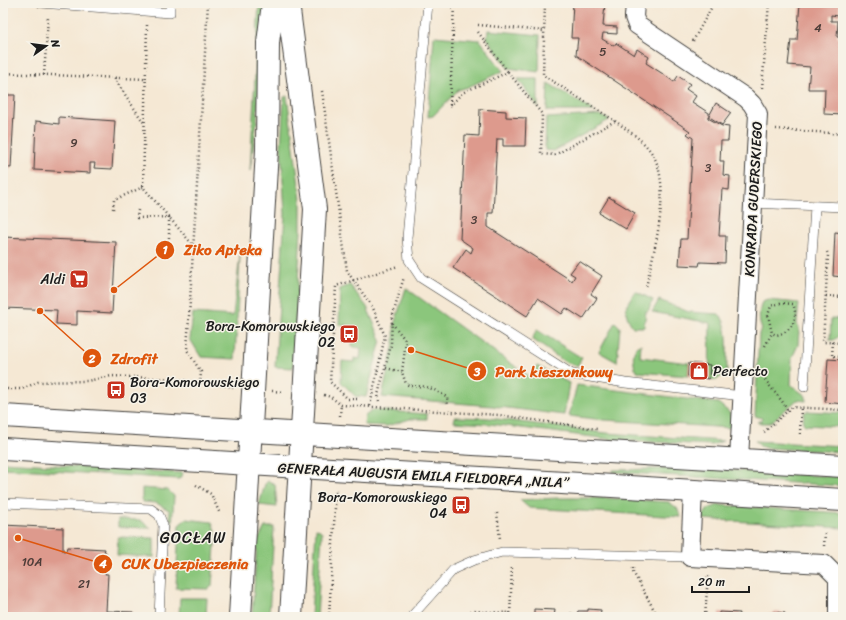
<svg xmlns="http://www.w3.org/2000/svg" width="846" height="620" font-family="Sriracha,sans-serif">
<rect width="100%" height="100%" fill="#f7f3e8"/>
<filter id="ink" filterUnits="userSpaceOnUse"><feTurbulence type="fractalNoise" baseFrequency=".025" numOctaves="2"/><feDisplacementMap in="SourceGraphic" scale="8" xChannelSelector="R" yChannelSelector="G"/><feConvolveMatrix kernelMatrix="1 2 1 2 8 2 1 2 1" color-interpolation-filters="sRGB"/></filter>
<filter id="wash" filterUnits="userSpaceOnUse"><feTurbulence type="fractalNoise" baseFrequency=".012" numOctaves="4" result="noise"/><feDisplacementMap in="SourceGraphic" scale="16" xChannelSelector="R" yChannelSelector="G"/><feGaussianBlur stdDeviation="0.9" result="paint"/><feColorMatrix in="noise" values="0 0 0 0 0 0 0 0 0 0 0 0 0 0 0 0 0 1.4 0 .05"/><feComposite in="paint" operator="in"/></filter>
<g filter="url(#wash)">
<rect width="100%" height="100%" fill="#f5e8d4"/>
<path fill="#8bc67b" stroke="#54714c" d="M259 3H264L257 121 250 171Z
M488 30 540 35 539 72 508 68 487 38Z
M434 36 480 40 503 71 468 87 458 90 433 116 428 117Z
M518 79H538V107Z
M548 83 594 111H547Z
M287 96 301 200V230L293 368 275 367 285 214 281 147 284 97Z
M600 115 609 120 554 151 545 150 546 118Z
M240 255 235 359 201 357 190 339 193 313 233 316Z
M350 285 367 307 381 340 366 397 355 396 341 382 342 361 354 362V358L360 359 361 348 352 347 354 326 339 325 340 289Z
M406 288 530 377 537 366 569 383 564 415 492 406 382 397 394 343V325Z
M635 291 653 300 648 311H646L644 327H633C622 312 626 305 635 291Z
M659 300 689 312 719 314C731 327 726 352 727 369L725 374 716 380 709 379 710 323 652 312Z
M768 300 799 303 797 323 799 330 798 345 792 358 791 385 806 396V401L797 400 770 423H758V421H762V418L755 416 759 333 762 329C758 322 759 310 762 302Z
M831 318 843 319V333L834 340H830Z
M615 322 620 327 617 362 599 352Z
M537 330 582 358 577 366 565 362 532 339Z
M641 344 640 357 689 363 688 376 639 372 635 369C633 359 631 350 641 344Z
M577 385 718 403 730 413 732 428 604 420 569 416Z
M373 410 427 414V419H410L387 426 364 425 365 416Z
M807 411 843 413V427L805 425 803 423 804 413Z
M455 417 489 418 606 433 723 441 712 445 616 440 490 424 454 422Z
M755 441 843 446V452L766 448 760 446Z
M3 462 183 473 179 479 3 468Z
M695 468 843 477V486L613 472V470Z
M268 481 275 484 277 507 259 505 265 484Z
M142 488 168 490 174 496 172 527 169 510 156 503 142 502Z
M558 498H607L669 502 677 508 681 517 529 508 520 500Z
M718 505 843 513V528L701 519 708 509Z
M118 519 140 520 151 528 118 527Z
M186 519 212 522 216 533 212 586 208 589 176 588V586L179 525Z
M265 527H274L269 617H252L257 542Z
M316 529 320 530 322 533 317 617H311Z
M118 537 154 538V557L117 555Z
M180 598H207L206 617H179Z"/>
<g id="blocks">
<path fill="#dd9a8d" d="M573 3H605L603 26 617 27V34L603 33 602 39 614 46 616 43 634 55 637 49 649 57 646 63 663 74 674 82 678 76 690 84 686 89 696 96 692 102 709 113V116L716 103 731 113 722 125 708 116V118L722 126 729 127 728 141H721L720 161H724L723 175 730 176 729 190 722 189 719 236H726L725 263 700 262 699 266 679 265 681 239H687L693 138 687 134 690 131 576 55 578 38H571Z
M800 3H840L839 16 831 15V21H838L837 37 843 38V115L824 114 825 89H808L810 67 788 65 791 40H797Z
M3 95H15L11 168 3 167Z
M480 109 506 111V117L526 118 525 146H503V139H497L493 213H488V227L572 281 575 276 570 273 579 261 602 276 591 294 597 298 583 319 566 308 562 314 538 298 527 316 453 268 466 249 471 253 473 248 460 239 465 135 479 136Z
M59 117 115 121 112 169 94 168 95 163H90V173L34 170 36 121 59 124Z
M609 197 635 213 626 229 599 213Z
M835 232 843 233V277L833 276Z
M3 237 116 242 112 313 77 311V325L56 324 57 310 3 308Z
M828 359 843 360V404L825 402Z
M689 363 710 365 709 379 688 376Z
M3 525 63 528V551H66L67 547 105 549 104 552H106L105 574H108L106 611 133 612V617H3Z
M534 609 555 610 554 617H534Z
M588 609 601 610 600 617H570V613L577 614 578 611H588Z
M719 612 740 613 739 617H719Z
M773 612 785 613V617H762L763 614H772Z"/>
</g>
</g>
<g filter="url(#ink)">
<use href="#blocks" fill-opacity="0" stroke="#3d3b38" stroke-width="1"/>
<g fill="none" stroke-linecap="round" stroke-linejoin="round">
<g stroke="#3d3b38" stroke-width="10">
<path id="service" d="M41 3 170 13V3
M428 3 407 238 409 260 421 278 572 374 625 383 743 396
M753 203 843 207
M804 387 815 206
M3 503 151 509 159 515 163 525 159 617
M411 617 454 569 474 560 502 552 690 557"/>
</g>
<g stroke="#3d3b38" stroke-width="20">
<path id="minor" d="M635 3 634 17 637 25 746 98 752 104 758 114 739 459
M693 491 690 557 824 564 838 578V617"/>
</g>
<g stroke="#3d3b38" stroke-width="24">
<path id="tertiary" d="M288 3 315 209 291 617
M3 416 843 466
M3 449 843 500
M240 617 267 150 268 43 273 3"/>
</g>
<path stroke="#3d3b38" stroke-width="2.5" stroke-dasharray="1 3" stroke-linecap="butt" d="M147 25 143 187 192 244
M478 25 544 31
M478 32 508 72
M693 41 714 3
M3 73 145 79
M44 75 48 18
M114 78 144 123
M762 88 769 3
M322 91 347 271 373 308 385 336 370 406
M450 105 454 3
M450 106 462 93 508 72 542 114 541 154 555 155 615 121 543 75 545 3
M615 121C626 129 640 138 648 148 676 180 653 251 646 288
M776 129 843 134
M113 209 114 200 143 187
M138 210 137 218 169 217V239
M827 252 828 255 823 342 843 343
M826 296 843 297
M780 303 793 304C799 319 791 333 776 335L772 333 768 315 771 306Z
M392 323 406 341 402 372 406 384C414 388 418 385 426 387 434 389 440 393 447 397L448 406
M833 342 832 356 843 357
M838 343 843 339
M765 346 772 333
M386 368 402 372
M763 376C770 389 781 397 788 411
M200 384 201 372 187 350 208 3
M3 389H22L38 382 87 381 111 376 174 379 234 387
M272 391 283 392
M324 395 331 397 341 405 499 415 597 429
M357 399H348L330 382 336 286 398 266
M379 401 378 395 391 345 392 318 404 277
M340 416 341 405
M764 432 792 407 843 410
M800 434 801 407
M196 485 211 494 220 514
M497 513 500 539
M824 546 825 533
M633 568V572L658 617
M329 617 336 489
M460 617 473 611 510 613
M510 617 512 566
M705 617 708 575"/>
<use href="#service" stroke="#fff" stroke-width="9"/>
<use href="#minor" stroke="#fff" stroke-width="18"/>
<use href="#tertiary" stroke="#fff" stroke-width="22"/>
</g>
</g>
<defs>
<g id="supermarket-square" transform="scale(1)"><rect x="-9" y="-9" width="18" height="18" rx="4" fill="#c8321e" stroke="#f7f3e8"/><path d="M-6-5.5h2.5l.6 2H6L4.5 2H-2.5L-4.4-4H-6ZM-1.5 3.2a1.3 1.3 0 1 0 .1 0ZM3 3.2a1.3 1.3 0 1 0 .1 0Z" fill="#fff"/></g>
<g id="bus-square" transform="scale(1)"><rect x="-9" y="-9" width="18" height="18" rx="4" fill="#c8321e" stroke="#f7f3e8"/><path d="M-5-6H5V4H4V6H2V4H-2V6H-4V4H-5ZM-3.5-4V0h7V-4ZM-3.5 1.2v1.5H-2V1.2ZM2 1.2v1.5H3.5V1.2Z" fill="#fff"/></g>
<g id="shop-square" transform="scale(1)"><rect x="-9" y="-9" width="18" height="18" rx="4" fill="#c8321e" stroke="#f7f3e8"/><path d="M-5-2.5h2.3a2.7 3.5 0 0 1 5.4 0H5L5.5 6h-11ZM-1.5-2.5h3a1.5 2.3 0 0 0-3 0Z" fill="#fff"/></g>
</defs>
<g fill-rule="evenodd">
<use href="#supermarket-square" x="79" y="279"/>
<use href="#bus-square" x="349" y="334"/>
<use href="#shop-square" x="699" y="371"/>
<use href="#bus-square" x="116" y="390"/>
<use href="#bus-square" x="461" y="505"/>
</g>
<g text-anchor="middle" stroke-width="3" stroke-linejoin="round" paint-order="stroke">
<g font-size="12" fill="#4c3c38">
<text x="818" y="32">4</text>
<text x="603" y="56">5</text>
<text x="74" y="147">9</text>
<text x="708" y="172">3</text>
<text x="474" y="224">3</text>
<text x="32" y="566">10A</text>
<text x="84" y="588">21</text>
</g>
<g font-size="14" fill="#1c1c1c" stroke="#f7f3e8">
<text transform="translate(753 199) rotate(-87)" y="5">KONRADA GUDERSKIEGO</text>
<text transform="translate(423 475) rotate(3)" y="5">GENERAŁA AUGUSTA EMILA FIELDORFA „NILA”</text>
</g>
<g font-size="14" fill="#1c1c1c" stroke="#f7f3e8" text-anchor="end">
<text x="65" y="284">Aldi</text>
<text x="335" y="331">Bora-Komorowskiego<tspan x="335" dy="16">02</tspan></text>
<text x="713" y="376" text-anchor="start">Perfecto</text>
<text x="130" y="387" text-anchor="start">Bora-Komorowskiego<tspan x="130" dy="16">03</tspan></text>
<text x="447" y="502">Bora-Komorowskiego<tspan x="447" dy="16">04</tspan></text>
</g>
<g font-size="16" letter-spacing="1" fill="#1c1c1c" stroke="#f7f3e8">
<text x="193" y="543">GOCŁAW</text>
</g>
</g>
<path fill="none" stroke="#de560d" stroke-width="1.5" d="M114 290L165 250M40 311L92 358M411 350L477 371M18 538L103 564"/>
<g fill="#de560d" stroke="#f7f3e8" stroke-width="1.5">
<circle cx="114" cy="290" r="4"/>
<circle cx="40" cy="311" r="4"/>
<circle cx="411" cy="350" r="4"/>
<circle cx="18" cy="538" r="4"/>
<circle cx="165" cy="250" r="10"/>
<circle cx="92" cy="358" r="10"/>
<circle cx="477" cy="371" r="10"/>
<circle cx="103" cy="564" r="10"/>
</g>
<g font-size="12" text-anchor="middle" font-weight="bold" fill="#fff">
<text x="165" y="254">1</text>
<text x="92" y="363">2</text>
<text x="477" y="376">3</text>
<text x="103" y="568">4</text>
</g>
<g font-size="15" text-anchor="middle" font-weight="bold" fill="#de560d" stroke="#f7f3e8" stroke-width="3" stroke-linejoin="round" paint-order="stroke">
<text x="223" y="255">Ziko Apteka</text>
<text x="134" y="364">Zdrofit</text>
<text x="554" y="377">Park kieszonkowy</text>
<text x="185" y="569">CUK Ubezpieczenia</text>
</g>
<rect width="846" height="620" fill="none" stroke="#f7f3e8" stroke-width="16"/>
<g transform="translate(46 46) rotate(76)" stroke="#f7f3e8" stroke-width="3" paint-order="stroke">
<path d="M0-3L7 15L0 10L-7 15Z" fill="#1c1c1c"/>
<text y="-6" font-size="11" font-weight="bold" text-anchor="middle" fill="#1c1c1c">N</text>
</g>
<path d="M692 586v6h57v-6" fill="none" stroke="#1c1c1c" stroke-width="2"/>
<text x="698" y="586" font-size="12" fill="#1c1c1c" stroke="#f7f3e8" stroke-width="3" paint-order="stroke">20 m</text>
</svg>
